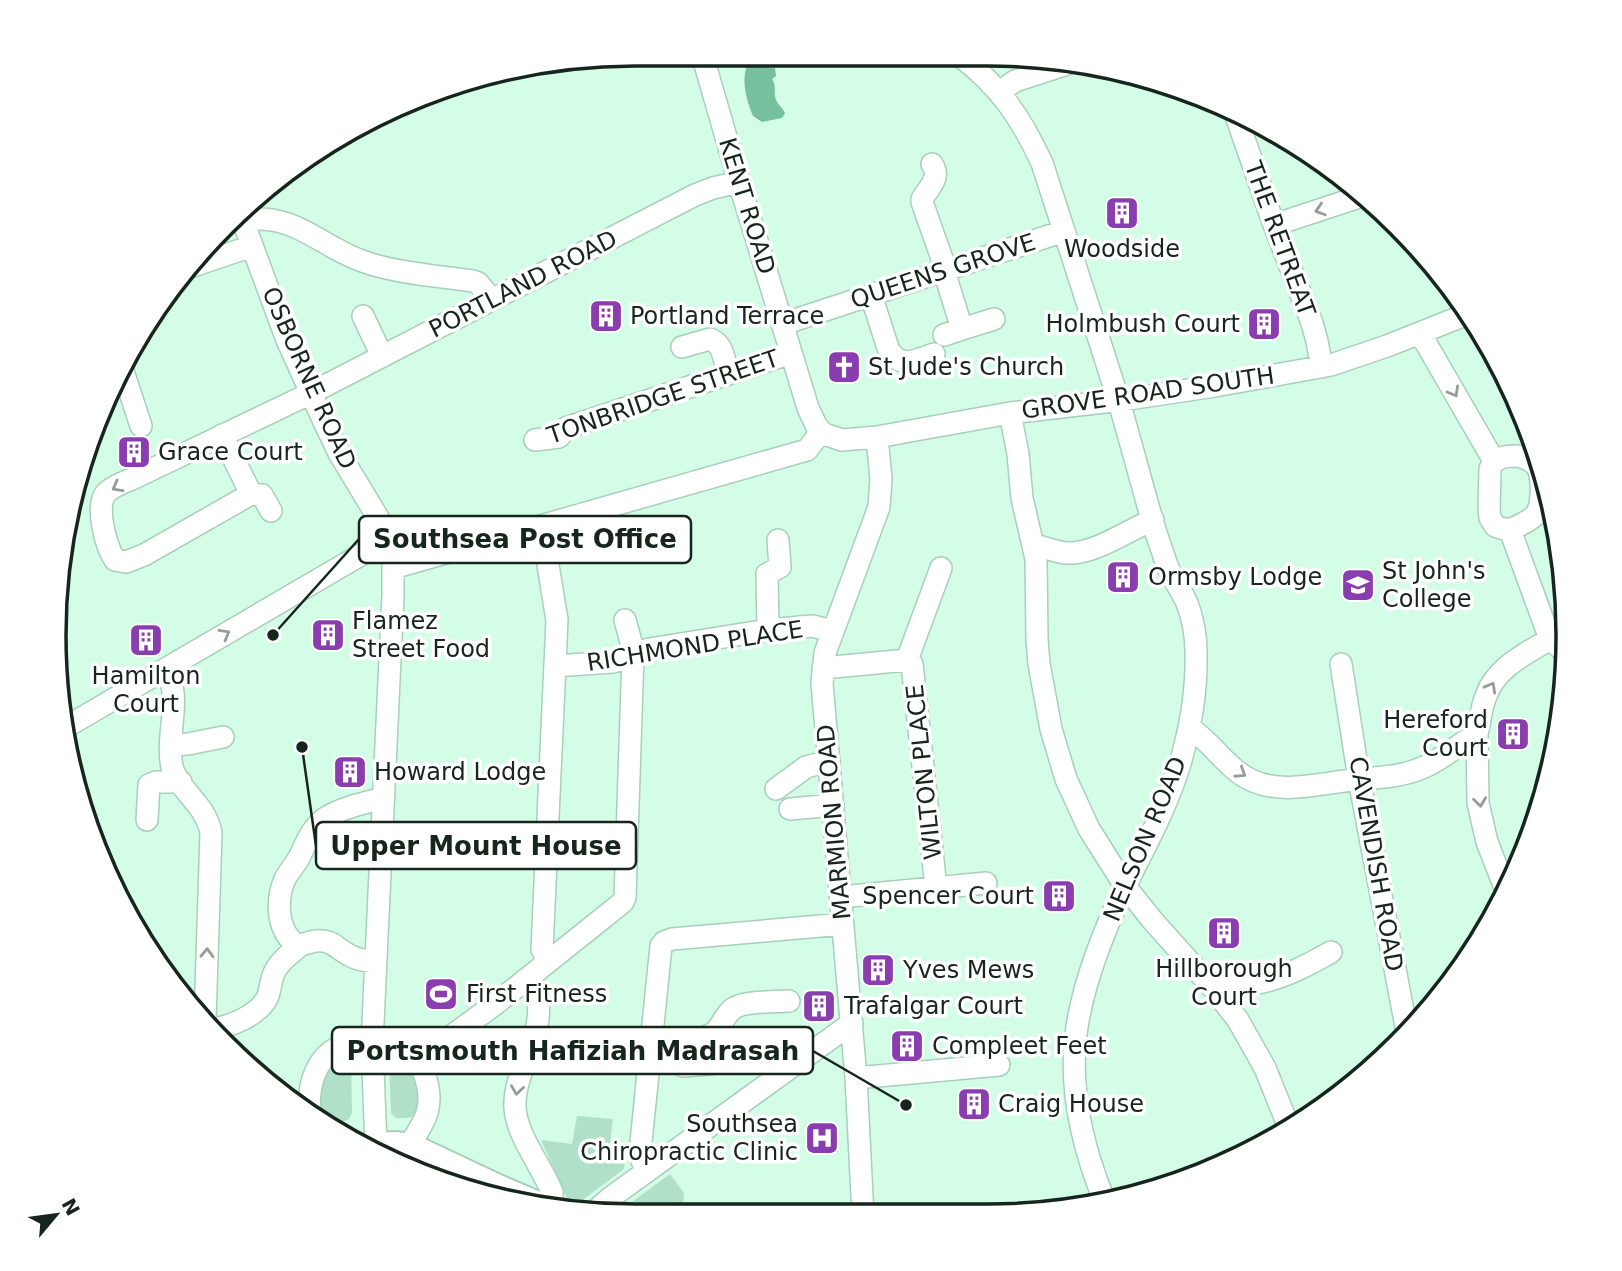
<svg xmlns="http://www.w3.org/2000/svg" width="1622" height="1271" font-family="'DejaVu Sans',sans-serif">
<rect width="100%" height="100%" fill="#d4fde8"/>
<path fill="#b1e0c8" d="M343 1057H350L351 1059 352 1113 349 1119 338 1124C335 1123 330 1122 327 1120 314 1110 320 1078 329 1066 333 1061 338 1059 343 1057Z
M392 1058C410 1062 419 1082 418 1100 418 1105 418 1112 413 1116 408 1119 401 1118 396 1118L391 1113 389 1063Z
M577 1116 613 1119 610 1144 626 1146 624 1169 580 1202 568 1201 541 1140 572 1144Z
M670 1174 684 1193 682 1217H635L614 1215Z"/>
<path fill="#76c09e" d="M755 57H765L766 66 769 68H775L776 76 772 79C777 86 773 92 776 100 778 105 783 108 785 113L782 118 762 122 753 116C746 100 737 68 755 57Z"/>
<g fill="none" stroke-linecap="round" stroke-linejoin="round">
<g stroke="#a8cfbb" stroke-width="24">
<path id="minor" d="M702 54 739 182 808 408 817 427 824 434 842 440 877 437 1010 413 1122 400 1215 386 1331 365 1387 346 1465 315
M959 55C1000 87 1020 116 1042 163 1067 242 1094 322 1119 402 1132 446 1143 490 1156 533 1160 544 1163 554 1167 565 1172 578 1181 590 1187 603 1193 619 1196 635 1196 652 1197 692 1190 732 1178 770 1165 810 1145 847 1126 884 1105 928 1082 986 1076 1034 1069 1090 1083 1148 1104 1200
M1000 92 1015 81 1067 64
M1235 113 1274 225 1312 323 1317 341 1322 367
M932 164C941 178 930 186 922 199V202L946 270
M240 213 287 340 325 424 339 453 377 516 387 535 393 564V595L372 1044 376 1146
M243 220C296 213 316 244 362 261 394 273 439 276 473 281L478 283 492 300
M1274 225 1365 195
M193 266 252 246
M871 295 889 351C902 369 916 360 934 354
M363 316 382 356
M783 324 1064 231
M962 329 994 319
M1420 333 1494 461
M944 335 962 329 944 271
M682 347 710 339C724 344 724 361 728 374
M122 368 141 426
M1010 413 1018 454 1022 498 1036 559 1037 639 1039 664 1051 729 1066 779 1089 829 1125 886 1153 921 1213 988 1238 1020 1265 1068 1290 1130
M222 435 251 494 144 555 126 562 115 560C106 547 94 504 107 492 114 486 124 482 132 479L311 393 695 195 713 188 739 182
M535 440 559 437 566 428 791 353
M1518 456C1525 458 1533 461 1537 467 1543 475 1543 508 1535 515 1531 520 1517 527 1511 529 1506 530 1500 528 1495 526L1490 518 1489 508 1490 469C1494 456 1507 456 1518 456Z
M251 494 262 495 271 511
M1510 530 1550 639 1566 653
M1034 545C1045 547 1055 552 1066 553 1094 555 1128 530 1153 520
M548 565 557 620 542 949 548 962
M393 568 807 450 821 432
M625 620 631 642 636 653
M768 630 767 574 780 567 778 540
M907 660 941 568
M1341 664 1359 779 1407 1032
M555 666 613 662 649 649 768 630 812 626 833 631
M823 668 907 660 912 664 936 888
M166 669C183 700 165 734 172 767 178 790 206 804 211 833L205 1021
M66 727 388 539
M1190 728C1213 743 1226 768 1251 780 1282 795 1321 783 1353 780 1377 777 1398 778 1422 768 1442 760 1458 744 1477 734 1480 722 1481 708 1486 696 1496 667 1526 654 1550 639
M1477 734 1478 803 1487 842 1507 893
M171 745 188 744 223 737
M776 789 806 767 829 761
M790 809 833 805
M147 820 149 785 156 782H181
M841 897 986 883
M375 962C367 961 357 960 349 955 337 949 332 939 316 941 306 942 299 949 291 940 276 924 277 897 285 879 289 871 296 864 300 856 307 841 312 827 327 817 344 807 365 803 383 798
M526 979C530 985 535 991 537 998 546 1033 513 1071 515 1108 517 1136 541 1165 552 1192V1197L549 1208
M1212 987C1227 986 1243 986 1258 983 1284 978 1308 965 1331 952
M211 1029C230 1027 260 1015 268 996 271 987 271 977 276 969 282 959 292 952 301 945
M652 1038C673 1039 700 1045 717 1030 723 1023 726 1013 734 1008 745 1001 775 1002 789 1001
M680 1040 683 1066 710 1064 708 1036
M417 1061 494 1005 623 902 625 897 633 655
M856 1078 999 1065
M311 1118C304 1082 321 1039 364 1043 369 1043 374 1045 379 1046 386 1048 394 1047 401 1049 424 1056 433 1092 427 1113 423 1125 415 1136 409 1146
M647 1171 642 1161 640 1152 661 946 664 942 672 939 843 924
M593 1213 610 1198 852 1023
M863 1216 856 1078 822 683 825 653 828 645 879 507 881 479 877 437"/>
</g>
<g stroke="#a8cfbb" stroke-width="30">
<path id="major" d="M377 1153 376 1146 397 1145 411 1147 498 1188 545 1208"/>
</g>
<use href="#minor" stroke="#fff" stroke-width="21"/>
<use href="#major" stroke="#fff" stroke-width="26"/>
</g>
<defs><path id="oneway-chevron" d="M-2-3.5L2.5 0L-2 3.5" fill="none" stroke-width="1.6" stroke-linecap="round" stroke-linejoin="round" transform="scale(1.75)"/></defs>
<g stroke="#969d99">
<use href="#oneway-chevron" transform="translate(1320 210) rotate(162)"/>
<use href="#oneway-chevron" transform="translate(1454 392) rotate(60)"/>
<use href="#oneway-chevron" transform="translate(117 487) rotate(151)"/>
<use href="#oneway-chevron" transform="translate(225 634) rotate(-30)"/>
<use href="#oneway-chevron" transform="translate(1491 687) rotate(-61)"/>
<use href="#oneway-chevron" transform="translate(1241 773) rotate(33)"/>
<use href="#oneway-chevron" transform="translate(1480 802) rotate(83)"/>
<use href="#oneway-chevron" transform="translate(207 953) rotate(-88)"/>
<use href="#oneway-chevron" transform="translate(517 1090) rotate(98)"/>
</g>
<defs>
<g id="building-square" transform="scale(1.75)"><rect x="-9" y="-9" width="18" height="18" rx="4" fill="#8a3dae" stroke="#fff"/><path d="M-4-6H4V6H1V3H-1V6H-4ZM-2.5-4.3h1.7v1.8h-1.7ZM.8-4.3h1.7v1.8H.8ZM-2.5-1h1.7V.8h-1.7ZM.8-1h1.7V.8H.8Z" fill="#fff"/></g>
<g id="church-square" transform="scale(1.75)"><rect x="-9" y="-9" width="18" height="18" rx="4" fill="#8a3dae" stroke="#fff"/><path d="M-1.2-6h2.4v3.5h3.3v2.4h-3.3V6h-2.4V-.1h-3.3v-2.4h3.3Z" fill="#fff"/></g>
<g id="school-square" transform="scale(1.75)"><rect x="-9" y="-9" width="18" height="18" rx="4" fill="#8a3dae" stroke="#fff"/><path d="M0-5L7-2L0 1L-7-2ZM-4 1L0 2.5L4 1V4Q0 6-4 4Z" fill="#fff"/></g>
<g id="stadium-square" transform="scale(1.75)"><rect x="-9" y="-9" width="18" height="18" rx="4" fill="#8a3dae" stroke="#fff"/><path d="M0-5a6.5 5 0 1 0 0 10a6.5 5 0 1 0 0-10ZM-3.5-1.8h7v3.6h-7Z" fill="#fff"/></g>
<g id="hospital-square" transform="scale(1.75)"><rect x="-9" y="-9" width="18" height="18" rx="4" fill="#8a3dae" stroke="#fff"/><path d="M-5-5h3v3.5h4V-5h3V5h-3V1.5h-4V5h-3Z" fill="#fff"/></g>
</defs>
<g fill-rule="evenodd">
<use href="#building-square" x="1122" y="213"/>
<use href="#building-square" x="606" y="316"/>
<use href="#building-square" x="1264" y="324"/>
<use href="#church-square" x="844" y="367"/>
<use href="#building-square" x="134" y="452"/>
<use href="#building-square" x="1123" y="577"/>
<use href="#school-square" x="1358" y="585"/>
<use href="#building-square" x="328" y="635"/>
<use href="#building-square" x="146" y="640"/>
<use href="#building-square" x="1513" y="734"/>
<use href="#building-square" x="350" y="772"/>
<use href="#building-square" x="1059" y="896"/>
<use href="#building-square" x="1224" y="933"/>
<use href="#building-square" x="878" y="970"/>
<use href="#stadium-square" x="441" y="994"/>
<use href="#building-square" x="819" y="1006"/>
<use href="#building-square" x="907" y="1046"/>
<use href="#building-square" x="974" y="1104"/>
<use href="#hospital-square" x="822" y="1138"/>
</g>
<g text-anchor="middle" stroke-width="7" stroke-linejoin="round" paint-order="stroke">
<g font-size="24" fill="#16251d" stroke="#fff">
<text transform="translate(747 206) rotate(73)" y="8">KENT ROAD</text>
<text transform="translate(1280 239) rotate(70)" y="8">THE RETREAT</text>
<text transform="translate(943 271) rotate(-18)" y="8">QUEENS GROVE</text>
<text transform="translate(523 284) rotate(-27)" y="8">PORTLAND ROAD</text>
<text transform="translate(309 378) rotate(66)" y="8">OSBORNE ROAD</text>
<text transform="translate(1148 393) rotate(-8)" y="8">GROVE ROAD SOUTH</text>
<text transform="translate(663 397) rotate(-19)" y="8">TONBRIDGE STREET</text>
<text transform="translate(695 646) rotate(-9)" y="8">RICHMOND PLACE</text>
<text transform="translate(924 772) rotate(-96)" y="8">WILTON PLACE</text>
<text transform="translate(834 822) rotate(-95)" y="8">MARMION ROAD</text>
<text transform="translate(1145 839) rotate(-67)" y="8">NELSON ROAD</text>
<text transform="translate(1376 864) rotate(80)" y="8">CAVENDISH ROAD</text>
</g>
<g font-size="24" fill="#16251d" stroke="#fff" text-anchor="start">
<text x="1122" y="257" text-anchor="middle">Woodside</text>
<text x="630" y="324">Portland Terrace</text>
<text x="1240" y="332" text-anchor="end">Holmbush Court</text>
<text x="868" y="375">St Jude's Church</text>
<text x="158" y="460">Grace Court</text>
<text x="1382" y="579">St John's<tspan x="1382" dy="28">College</tspan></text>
<text x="1148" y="585">Ormsby Lodge</text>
<text x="352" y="629">Flamez<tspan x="352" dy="28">Street Food</tspan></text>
<text x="146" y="684" text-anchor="middle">Hamilton<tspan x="146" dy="28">Court</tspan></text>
<text x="1488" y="728" text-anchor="end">Hereford<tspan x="1488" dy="28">Court</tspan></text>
<text x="374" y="780">Howard Lodge</text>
<text x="1034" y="904" text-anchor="end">Spencer Court</text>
<text x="1224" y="977" text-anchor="middle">Hillborough<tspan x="1224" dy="28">Court</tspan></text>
<text x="903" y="978">Yves Mews</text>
<text x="466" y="1002">First Fitness</text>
<text x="844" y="1014">Trafalgar Court</text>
<text x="932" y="1054">Compleet Feet</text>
<text x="998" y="1112">Craig House</text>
<text x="798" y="1132" text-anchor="end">Southsea<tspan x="798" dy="28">Chiropractic Clinic</tspan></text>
</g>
</g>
<path d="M0 0H1622V1271H0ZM635 66H987A569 569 0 0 1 1556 635V635A569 569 0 0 1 987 1204H635A569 569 0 0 1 66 635V635A569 569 0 0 1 635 66Z" fill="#fff" fill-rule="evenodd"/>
<path fill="none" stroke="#16251d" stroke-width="3.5" d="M635 66H987A569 569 0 0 1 1556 635V635A569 569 0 0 1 987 1204H635A569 569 0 0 1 66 635V635A569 569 0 0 1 635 66Z"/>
<path fill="none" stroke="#16251d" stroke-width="2.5" d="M273 635L359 539M302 747L316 846M906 1105L813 1051"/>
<g fill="#16251d" stroke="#fff" stroke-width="2.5">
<circle cx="273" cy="635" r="7"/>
<circle cx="302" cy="747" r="7"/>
<circle cx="906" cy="1105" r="7"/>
</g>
<g fill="#fff" stroke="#16251d" stroke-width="2.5">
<rect x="359" y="516" width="332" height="47" rx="7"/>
<rect x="316" y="822" width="320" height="47" rx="7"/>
<rect x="332" y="1027" width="481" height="47" rx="7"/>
</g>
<g font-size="26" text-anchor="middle" font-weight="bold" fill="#16251d">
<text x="525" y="548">Southsea Post Office</text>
<text x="476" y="855">Upper Mount House</text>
<text x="573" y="1060">Portsmouth Hafiziah Madrasah</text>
</g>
<g transform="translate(56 1215) rotate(61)" stroke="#ffffff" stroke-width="5" paint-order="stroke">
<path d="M0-5L12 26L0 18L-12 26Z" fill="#16251d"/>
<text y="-10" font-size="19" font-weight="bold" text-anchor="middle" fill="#16251d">N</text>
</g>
</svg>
